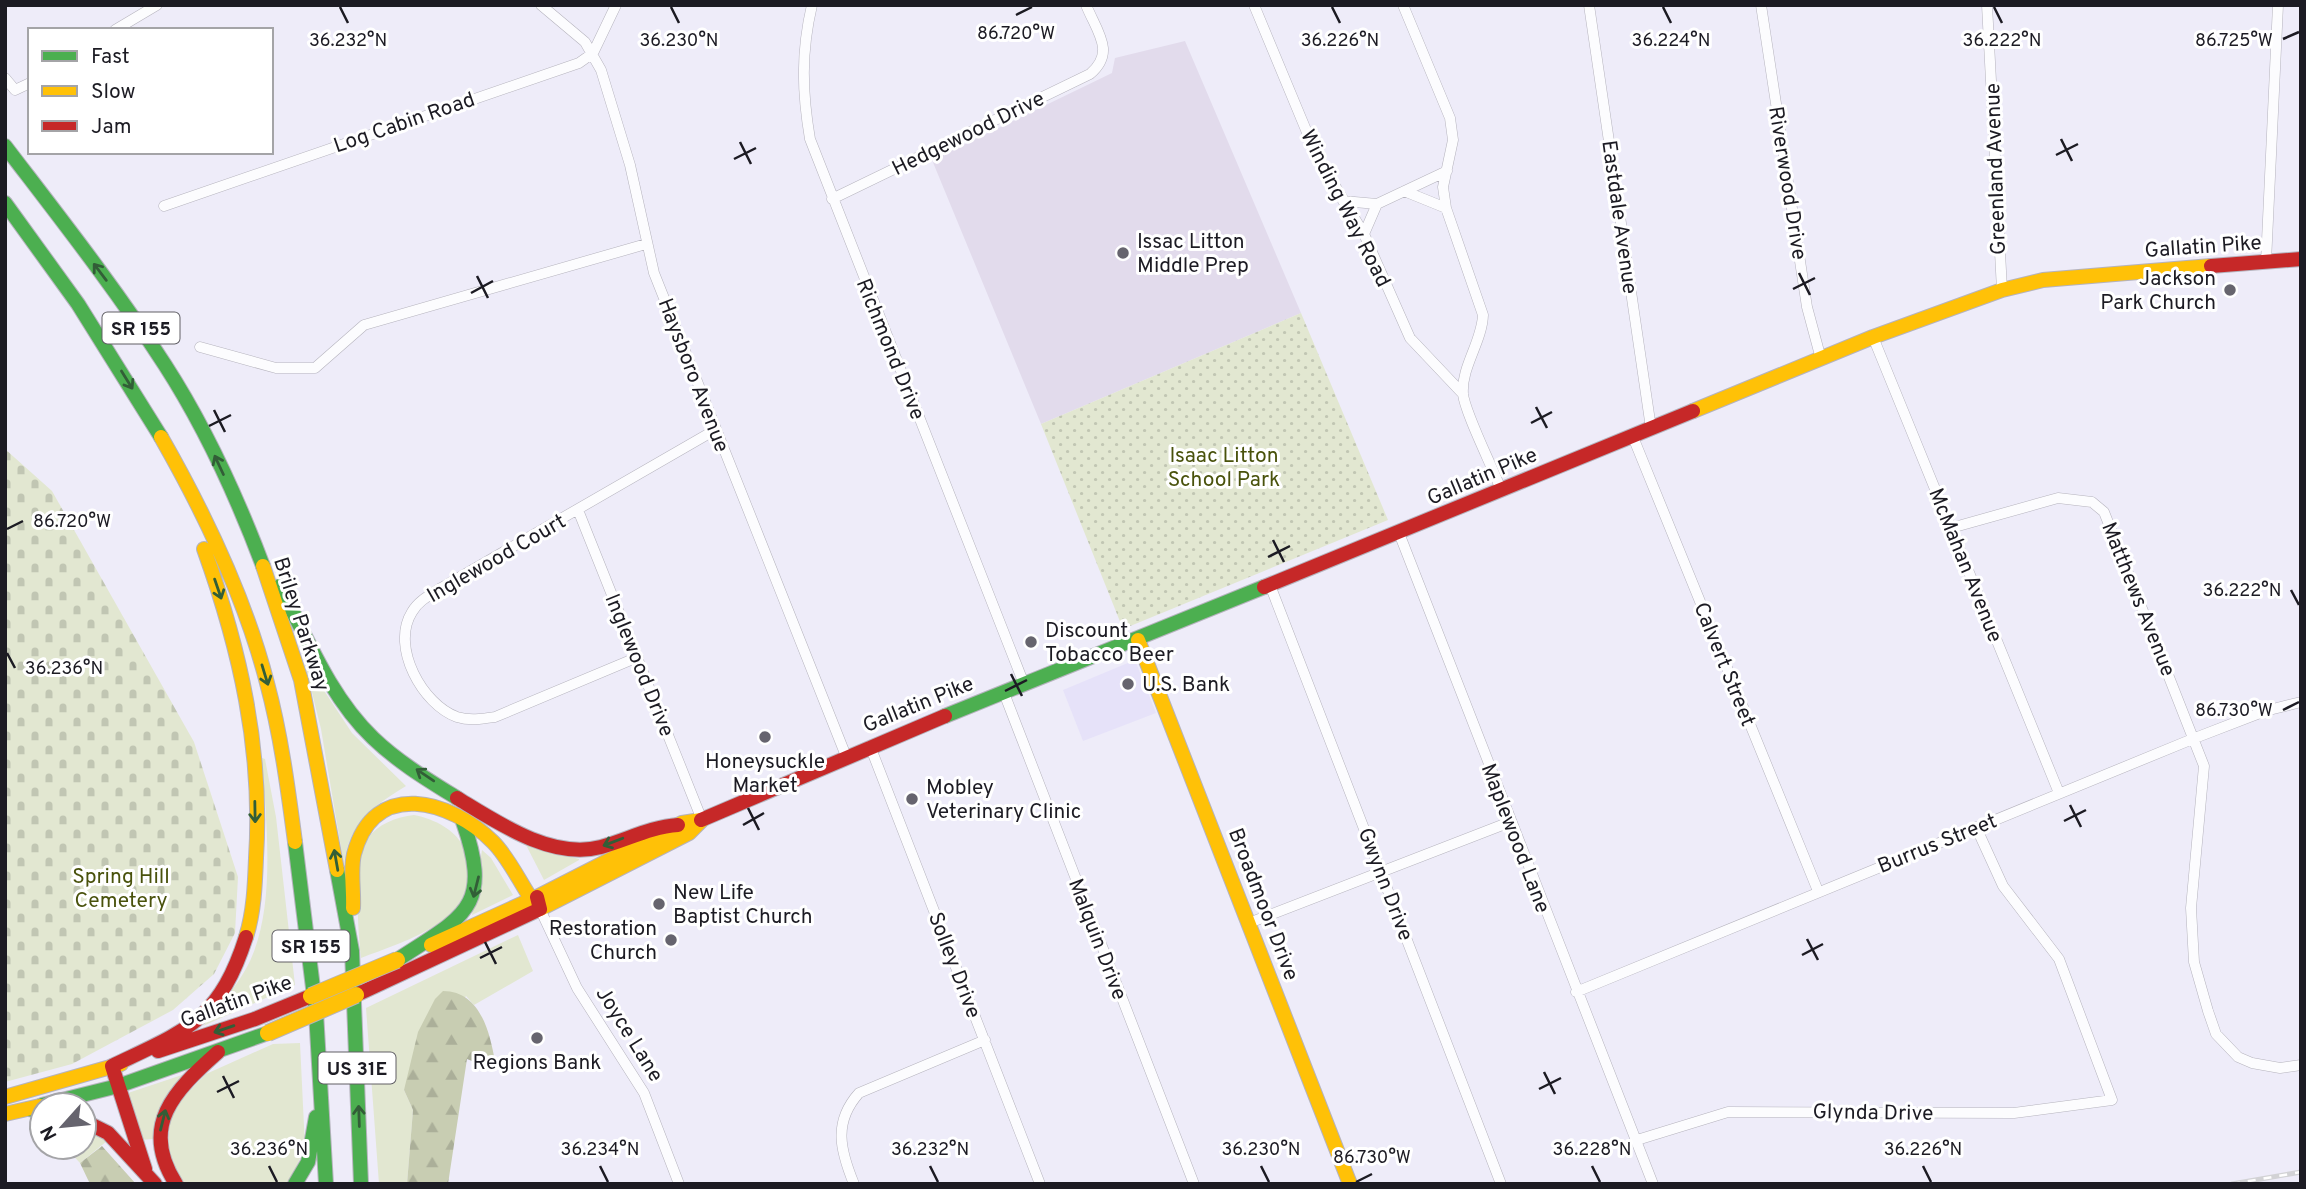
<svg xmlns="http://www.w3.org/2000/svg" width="2306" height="1189" font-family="Overpass,sans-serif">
<defs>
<pattern id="forest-firs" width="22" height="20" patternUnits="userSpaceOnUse" patternTransform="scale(1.75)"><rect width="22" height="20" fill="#c8cdb2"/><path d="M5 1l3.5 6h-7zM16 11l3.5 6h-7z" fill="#abaf99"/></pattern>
<pattern id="cemetery-stones" width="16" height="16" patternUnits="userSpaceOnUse" patternTransform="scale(1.75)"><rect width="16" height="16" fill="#e2e7d1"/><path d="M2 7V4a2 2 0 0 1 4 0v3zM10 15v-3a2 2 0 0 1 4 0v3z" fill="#c1c6b3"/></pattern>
<pattern id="park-dots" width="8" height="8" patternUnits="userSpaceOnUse" patternTransform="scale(1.75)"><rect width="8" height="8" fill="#e2e7d1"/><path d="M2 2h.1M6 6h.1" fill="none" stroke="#c1c6b3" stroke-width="1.8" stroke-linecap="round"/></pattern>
</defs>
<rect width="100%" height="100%" fill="#eeecf9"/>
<path fill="#e6e2f9" d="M1135 660 1156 713 1083 741 1063 690Z"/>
<path fill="#e2dbec" d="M1185 41 1301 313 1041 424 932 160 1112 73 1115 58Z"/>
<path fill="#e2e7d1" d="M306 650 323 689 352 733 406 786C373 806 348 824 344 865L321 729 302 652Z
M262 758 265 759 276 817 295 985 203 1026C219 1006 236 988 248 965 277 908 266 821 262 758Z
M414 815C434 819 458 830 465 851 486 919 410 939 361 958 358 933 353 860 367 839 378 824 396 817 414 815Z
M526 845 579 859V860L544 880Z
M482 850 491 858 513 895 472 915Z
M518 935 533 971 474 1005 466 996 404 1090 413 1110 407 1184H379L366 1008Z
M300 1043 305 1147 289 1184H183L167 1155 171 1110 206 1074 273 1044Z
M185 1074 153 1139 140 1140 125 1094Z
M84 1129 107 1141 80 1163 68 1150 59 1147H84Z"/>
<path fill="url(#forest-firs)" d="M443 991C480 991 490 1032 495 1062L489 1068 467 1059 448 1184H407L413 1110 404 1090 418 1032 435 999Z
M102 1146 136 1184H90L80 1163Z"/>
<path fill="url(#cemetery-stones)" d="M5 449 52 491 194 742 238 877 235 933 214 974 173 1010 72 1064 5 1082Z"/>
<path fill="url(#park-dots)" d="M1301 313 1388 520 1123 629 1041 424Z"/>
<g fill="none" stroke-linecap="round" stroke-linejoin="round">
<g stroke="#b5b3bd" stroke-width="11">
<path id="street" d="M541 5 585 42 601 70 630 165 654 273 846 756
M812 5C801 52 802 92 810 139L1024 684
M1254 5 1316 154 1364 234 1410 338 1463 394
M1403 5 1450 118 1453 140 1443 187 1446 208 1483 315C1482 342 1461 367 1463 394 1465 413 1493 468 1501 490
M1589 5 1651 428
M1761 5 1807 307 1821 359
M1987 5 2002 290
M115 30 157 5
M5 78 15 90 30 83
M1404 191 1446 208
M832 199 1090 74C1116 52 1097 32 1086 5
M1343 201 1377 204
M164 206 579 63 593 53 616 5
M1364 234 1377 204 1447 171
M2266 262 2278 5
M1873 337 2059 793
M200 347 276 368H315L364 325 646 244
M1633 437 1818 891
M578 510 702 820
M1951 528 2058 498 2092 502 2104 512 2204 766 2191 908 2194 962 2208 1011 2216 1034 2238 1057 2252 1063 2280 1068 2301 1065
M1399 533 1653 1184
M1270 585 1501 1184
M638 657 495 717C482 719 470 721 457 717 423 705 390 647 412 612 418 601 430 595 441 588L715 430
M1004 693 1194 1184
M870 746 1040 1184
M540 909 577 988 644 1093 679 1184
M1249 923 1510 822
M1576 992 2195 738 2265 711 2301 702
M1637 1140 1728 1112 2014 1113 2112 1100 2059 959 2003 886 1976 827
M854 1184C840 1150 833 1122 859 1093L985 1040"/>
</g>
<g stroke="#b5b3bd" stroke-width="16">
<path id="fast" d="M5 146C60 218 116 289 165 365 205 427 237 497 263 566
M5 203 78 304 161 437
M280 586C307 638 330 697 373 738 398 762 428 780 457 798
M945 716 1264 587
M295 842 316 1012 326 1184
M337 870 352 951 361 1184
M397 960C464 916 493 908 463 822
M42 1105 118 1086 268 1033
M29 1109 42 1111
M295 1184 308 1162 316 1117"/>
</g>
<g stroke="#b5b3bd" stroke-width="16">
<path id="slow" d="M1693 411 1873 337 2002 290 2043 280 2211 266
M161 437C205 514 245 597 267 683 281 735 288 789 295 842
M204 549C240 649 263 750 256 858 255 884 254 912 246 937
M263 566 301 680 337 870
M1138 640 1350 1184
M535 903 540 909 689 833 702 820
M353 908C354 890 350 871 354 854 374 778 451 800 493 842 509 858 519 881 532 900
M431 945 537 897 682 823 701 820
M5 1097 121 1064
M5 1114 40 1106"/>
</g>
<g stroke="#b5b3bd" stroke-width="16">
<path id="jam" d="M2211 266 2301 259
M1264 587 1693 411
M457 798C498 823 552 860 601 847 627 840 650 827 678 825
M701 820 945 716
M356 995 540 909 537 897
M158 1051 255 1019 311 996
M84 1121 108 1133 155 1184
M145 1169 112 1066C187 1030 219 1021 246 937
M176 1184C139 1126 174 1091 218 1052"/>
</g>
<use href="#street" stroke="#fcfcfe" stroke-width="10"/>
<use href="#fast" stroke="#4caf50" stroke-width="14"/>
<use href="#slow" stroke="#ffc107" stroke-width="14"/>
<use href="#jam" stroke="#c62828" stroke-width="14"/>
<g stroke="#d2d2d5" stroke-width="5">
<path id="rail" d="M2232 1184 2301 1172"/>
</g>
<use href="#rail" stroke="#fff" stroke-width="2.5" stroke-dasharray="8" stroke-linecap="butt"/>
<g stroke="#b5b3bd" stroke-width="18" stroke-linecap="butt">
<path id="slow-bridge" d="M311 996 397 960
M268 1033 356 995"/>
</g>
<use href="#slow-bridge" stroke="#ffc107" stroke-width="16"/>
</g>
<defs><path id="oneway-shaft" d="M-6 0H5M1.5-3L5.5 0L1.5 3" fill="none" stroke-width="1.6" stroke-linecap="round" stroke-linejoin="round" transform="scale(1.75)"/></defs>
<g stroke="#325e37">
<use href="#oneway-shaft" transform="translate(100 272) rotate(-127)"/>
<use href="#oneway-shaft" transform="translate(127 380) rotate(58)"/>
<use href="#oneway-shaft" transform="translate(219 465) rotate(-115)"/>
<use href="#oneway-shaft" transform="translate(218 589) rotate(71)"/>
<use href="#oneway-shaft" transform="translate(265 675) rotate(73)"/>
<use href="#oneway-shaft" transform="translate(425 775) rotate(-146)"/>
<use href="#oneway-shaft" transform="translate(255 812) rotate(89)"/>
<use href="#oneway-shaft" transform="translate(613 842) rotate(159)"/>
<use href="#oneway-shaft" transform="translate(336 860) rotate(-100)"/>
<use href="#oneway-shaft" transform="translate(476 887) rotate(104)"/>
<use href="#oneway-shaft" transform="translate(224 1029) rotate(161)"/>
<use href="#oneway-shaft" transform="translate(359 1116) rotate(-92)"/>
<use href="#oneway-shaft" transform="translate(163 1120) rotate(-76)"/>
</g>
<path fill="none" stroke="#1c1b23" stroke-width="2.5" d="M340 7 348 23M671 7 679 23M1332 7 1340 23M1663 7 1671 23M1994 7 2002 23M1016 15 1032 7M2283 39 2299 32M2061 139 2072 161M740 142 751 164M2056 155 2078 144M734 159 756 148M1799 273 1810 295M477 276 488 298M1793 289 1815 278M471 293 493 281M1536 407 1547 428M214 410 225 432M1531 423 1552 412M209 426 231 415M7 529 23 521M1273 540 1284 562M1268 557 1290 546M2291 590 2299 605M7 653 15 668M1011 674 1022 696M1005 691 1027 680M2283 710 2299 702M2070 805 2081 827M748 808 759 830M2064 821 2086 810M743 825 764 813M1807 939 1818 960M485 942 496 964M1802 955 1823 944M480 958 502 947M1544 1072 1555 1094M223 1076 234 1098M1539 1089 1561 1078M217 1092 239 1081M269 1166 277 1182M600 1166 608 1182M930 1166 938 1182M1261 1166 1269 1182M1592 1166 1600 1182M1923 1166 1931 1182M1356 1182 1372 1174"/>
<g fill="#66646e" stroke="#fff" stroke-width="2.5">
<circle cx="1123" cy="253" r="7"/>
<circle cx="2230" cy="290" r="7"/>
<circle cx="1031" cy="642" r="7"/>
<circle cx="1128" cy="684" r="7"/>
<circle cx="765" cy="737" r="7"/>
<circle cx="912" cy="799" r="7"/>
<circle cx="659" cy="904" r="7"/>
<circle cx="671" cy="940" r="7"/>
<circle cx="537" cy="1038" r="7"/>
</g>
<g text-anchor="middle" stroke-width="6" stroke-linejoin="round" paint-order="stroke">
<g fill="#fff" stroke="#605f65" stroke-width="2">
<rect x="102.5" y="312.5" width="77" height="31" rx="5"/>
<rect x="272.5" y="930.5" width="77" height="31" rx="5"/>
<rect x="318.5" y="1052.5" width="77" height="31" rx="5"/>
</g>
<g font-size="19" font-weight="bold" fill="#1c1b23">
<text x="141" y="335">SR 155</text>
<text x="311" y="953">SR 155</text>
<text x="357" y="1075">US 31E</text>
</g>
<g font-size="21" fill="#1c1b23" stroke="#fff">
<text transform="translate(404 122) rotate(-19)" y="7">Log Cabin Road</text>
<text transform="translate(968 133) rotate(-26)" y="7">Hedgewood Drive</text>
<text transform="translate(1995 169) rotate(-92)" y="7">Greenland Avenue</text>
<text transform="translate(1788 183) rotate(81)" y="7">Riverwood Drive</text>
<text transform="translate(1346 208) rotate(63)" y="7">Winding Way Road</text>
<text transform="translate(1620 217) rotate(82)" y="7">Eastdale Avenue</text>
<text transform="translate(2203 246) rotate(-4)" y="7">Gallatin Pike</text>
<text transform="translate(891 349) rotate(68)" y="7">Richmond Drive</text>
<text transform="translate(694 375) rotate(69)" y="7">Haysboro Avenue</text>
<text transform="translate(1482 476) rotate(-23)" y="7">Gallatin Pike</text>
<text transform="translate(496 558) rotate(-30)" y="7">Inglewood Court</text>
<text transform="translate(1966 565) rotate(68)" y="7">McMahan Avenue</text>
<text transform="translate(2139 599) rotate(68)" y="7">Matthews Avenue</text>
<text transform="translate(302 624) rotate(72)" y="7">Briley Parkway</text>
<text transform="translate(1725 664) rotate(68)" y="7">Calvert Street</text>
<text transform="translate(640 665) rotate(68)" y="7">Inglewood Drive</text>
<text transform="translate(918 704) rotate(-22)" y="7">Gallatin Pike</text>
<text transform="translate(1516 838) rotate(69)" y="7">Maplewood Lane</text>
<text transform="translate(1937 843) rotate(-22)" y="7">Burrus Street</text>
<text transform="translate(1386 884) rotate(69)" y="7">Gwynn Drive</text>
<text transform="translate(1264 904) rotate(69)" y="7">Broadmoor Drive</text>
<text transform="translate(1098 939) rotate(69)" y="7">Malquin Drive</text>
<text transform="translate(955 965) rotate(69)" y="7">Solley Drive</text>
<text transform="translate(236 1001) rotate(-20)" y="7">Gallatin Pike</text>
<text transform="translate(630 1034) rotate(58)" y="7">Joyce Lane</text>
<text transform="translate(1873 1112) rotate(1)" y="7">Glynda Drive</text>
</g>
<g font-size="21" fill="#1c1b23" stroke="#fff" text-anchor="start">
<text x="1137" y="248">Issac Litton<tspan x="1137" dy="24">Middle Prep</tspan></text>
<text x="2216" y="285" text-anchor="end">Jackson<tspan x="2216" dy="24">Park Church</tspan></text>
<text x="1045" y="637">Discount<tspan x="1045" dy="24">Tobacco Beer</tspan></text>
<text x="1142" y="691">U.S. Bank</text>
<text x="765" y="768" text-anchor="middle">Honeysuckle<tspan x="765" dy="24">Market</tspan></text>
<text x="926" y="794">Mobley<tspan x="926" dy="24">Veterinary Clinic</tspan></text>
<text x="673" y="899">New Life<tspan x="673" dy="24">Baptist Church</tspan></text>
<text x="657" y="935" text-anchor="end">Restoration<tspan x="657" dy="24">Church</tspan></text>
<text x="537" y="1069" text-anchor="middle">Regions Bank</text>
</g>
<g font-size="21" fill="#49520c" stroke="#fff">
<text x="1224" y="462">Isaac Litton<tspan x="1224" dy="24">School Park</tspan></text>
<text x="121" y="883">Spring Hill<tspan x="121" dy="24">Cemetery</tspan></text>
</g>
</g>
<g font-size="18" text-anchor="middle" fill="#1c1b23" stroke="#fff" stroke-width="6" stroke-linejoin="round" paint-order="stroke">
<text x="1016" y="39">86.720°W</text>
<text x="2234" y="46">86.725°W</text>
<text x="348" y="46">36.232°N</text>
<text x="679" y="46">36.230°N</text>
<text x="1340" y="46">36.226°N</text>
<text x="1671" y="46">36.224°N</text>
<text x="2002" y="46">36.222°N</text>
<text x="72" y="527">86.720°W</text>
<text x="2242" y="596">36.222°N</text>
<text x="64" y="674">36.236°N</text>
<text x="2234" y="716">86.730°W</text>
<text x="269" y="1155">36.236°N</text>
<text x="600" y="1155">36.234°N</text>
<text x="930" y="1155">36.232°N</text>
<text x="1261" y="1155">36.230°N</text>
<text x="1592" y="1155">36.228°N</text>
<text x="1923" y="1155">36.226°N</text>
<text x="1372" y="1163">86.730°W</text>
</g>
<rect width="2306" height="1189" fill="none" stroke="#1c1b23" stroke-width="14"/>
<rect x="28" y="28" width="245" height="126" fill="#ffffff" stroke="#a4a4a7" stroke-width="2"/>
<rect x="42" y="51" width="35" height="10" fill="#4caf50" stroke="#a4a4a7" stroke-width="2"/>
<text x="91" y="63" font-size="21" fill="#1c1b23">Fast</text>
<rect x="42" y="86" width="35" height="10" fill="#ffc107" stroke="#a4a4a7" stroke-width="2"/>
<text x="91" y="98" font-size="21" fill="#1c1b23">Slow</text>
<rect x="42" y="121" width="35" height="10" fill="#c62828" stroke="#a4a4a7" stroke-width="2"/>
<text x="91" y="133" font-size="21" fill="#1c1b23">Jam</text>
<g transform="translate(63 1126) rotate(243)"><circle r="33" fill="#ffffff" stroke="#a4a4a7" stroke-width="2"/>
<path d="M0-5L12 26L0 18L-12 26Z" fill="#66646e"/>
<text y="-10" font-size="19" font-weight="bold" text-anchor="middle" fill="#1c1b23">N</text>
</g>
</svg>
